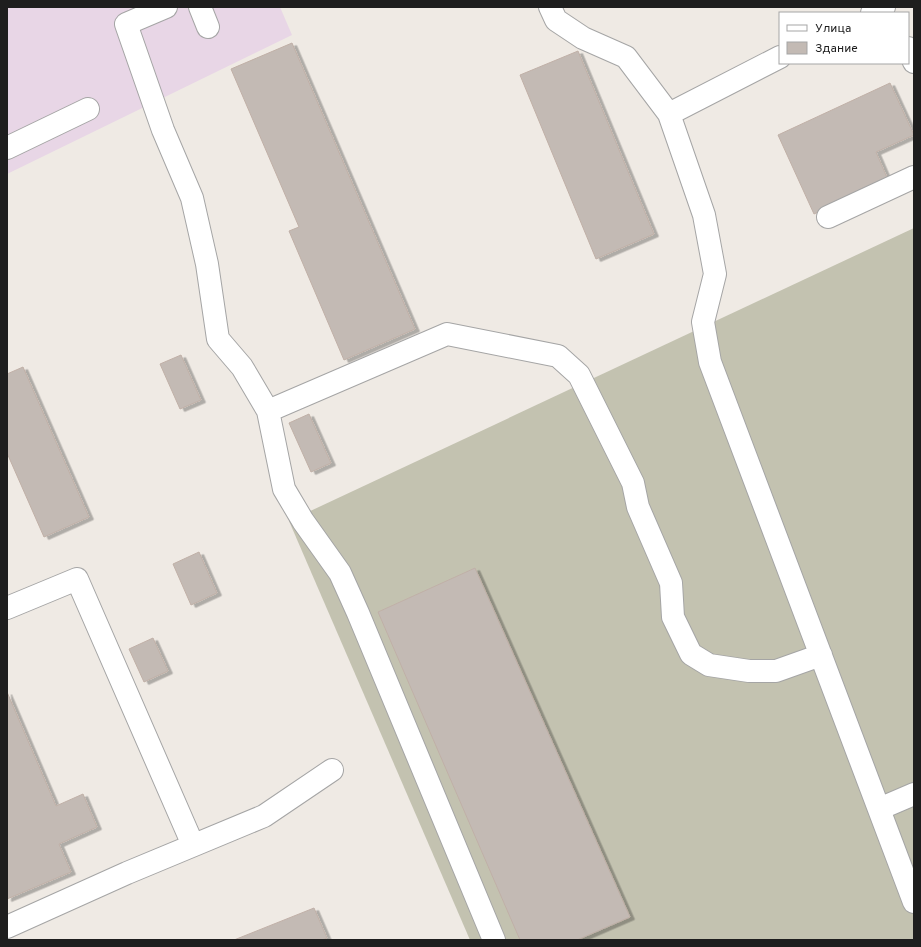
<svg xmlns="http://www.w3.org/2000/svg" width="921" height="947" font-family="Overpass,sans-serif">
<defs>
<filter id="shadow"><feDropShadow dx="4.5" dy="2.5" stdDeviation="0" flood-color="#0004"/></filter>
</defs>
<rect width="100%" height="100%" fill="#efeae4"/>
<path fill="#e8d6e6" d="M7 7H280L292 35 7 174Z"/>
<path fill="#c3c2b0" d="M914 228V940H470L289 521Z"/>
<path fill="#c3bab4" stroke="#c0b0a7" filter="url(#shadow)" d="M292 43 415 329 344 360 289 231 299 227 231 69Z
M578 51 654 234 596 259 520 75Z
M890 83 914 135 876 152 888 180 814 214 778 135Z
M181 355 201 400 180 409 160 364Z
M23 367 89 517 44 537 7 453V374Z
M309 414 331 463 311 472 289 423Z
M199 552 217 593 191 605 173 564Z
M475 568 630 917 577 940H520L378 612Z
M153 638 168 671 144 682 129 649Z
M7 692 56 806 83 794 97 827 59 844 71 872 7 899Z
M314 908 327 938 322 940H234Z"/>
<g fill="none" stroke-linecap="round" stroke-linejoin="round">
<g stroke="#a5a5a5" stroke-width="24">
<path id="minor" d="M166 7 126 24 163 130 192 198 207 264 218 339 242 367 268 411 284 489 303 521 340 573 358 613 494 940
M200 7 208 27
M550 7 556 20 583 38 626 57 669 114 704 215 715 274 703 322 710 362 914 902
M872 13 884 7
M908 48 914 62
M669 114 780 57
M7 148 88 109
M828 217 914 177
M268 411 447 334 558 356 579 375 633 483 638 507 671 583 673 617 691 654 709 665 749 671H776L821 655
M7 608 77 579 193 845
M879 809 914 794
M7 927 127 873 264 816 332 770"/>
</g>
<use href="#minor" stroke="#fff" stroke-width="22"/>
</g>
<rect width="921" height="947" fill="none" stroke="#1e1e1e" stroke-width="16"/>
<rect x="779" y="12" width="130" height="52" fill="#ffffff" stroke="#a5a5a5"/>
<rect x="787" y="25" width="20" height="6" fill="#ffffff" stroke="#a5a5a5"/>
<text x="815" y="32" font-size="12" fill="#1e1e1e">Улица</text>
<rect x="787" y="42" width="20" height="12" fill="#c3bab4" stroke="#a5a5a5"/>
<text x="815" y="52" font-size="12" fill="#1e1e1e">Здание</text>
</svg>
